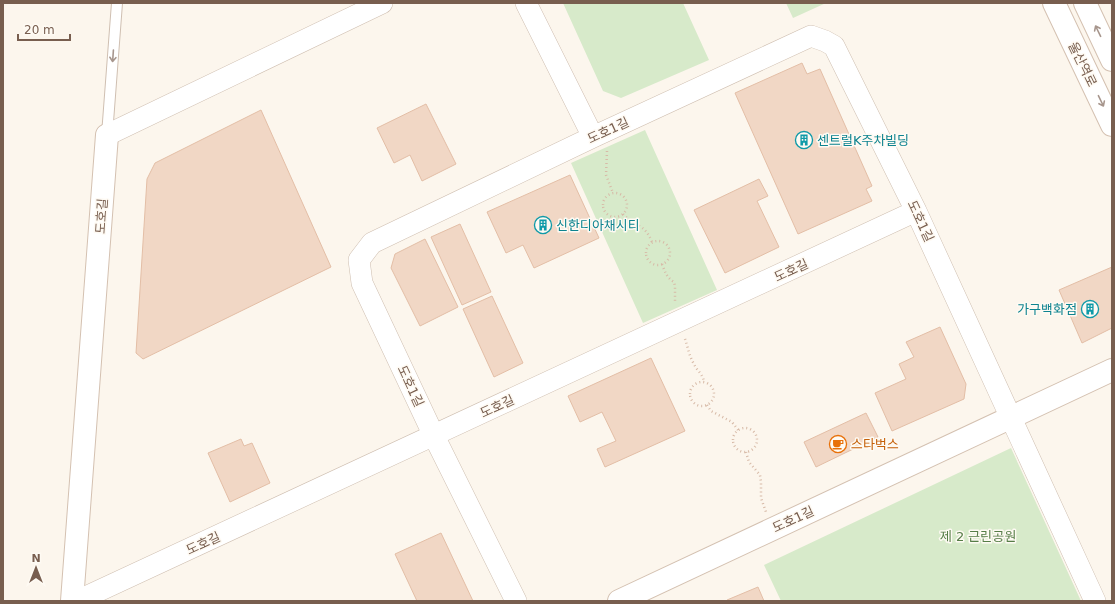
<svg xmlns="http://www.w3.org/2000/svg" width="1115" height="604" font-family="'DejaVu Sans','Noto Sans KR',sans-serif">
<rect width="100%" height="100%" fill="#fcf6ed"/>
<path fill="#d7eaca" d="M563 3H683L709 60 621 98 603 91Z
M786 3H826L793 18Z
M645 130 717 290 643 323 571 163Z
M1011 448 1081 601H781L764 565Z"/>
<path fill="#f1d7c5" stroke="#e3bea6" d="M802 63 807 74 820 69 872 186 866 189 872 201 798 234 735 93Z
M426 104 456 164 422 181 410 155 394 163 377 128Z
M261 110 331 267 143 359 136 353 147 179 155 163Z
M570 175 599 238 534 268 523 245 506 253 487 212Z
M759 179 768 196 757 201 779 247 725 273 694 210Z
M460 224 491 292 462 305 431 237Z
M425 239 458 307 420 326 391 268 395 254Z
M1112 267V328L1082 343 1059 290Z
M492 296 523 363 494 377 463 309Z
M940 327 966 384 964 399 892 431 875 393 906 379 899 364 914 357 906 342Z
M651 358 685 431 605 467 597 449 616 441 602 412 580 422 568 396Z
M866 413 878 437 816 467 804 442Z
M241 439 244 446 252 443 270 483 230 502 208 453Z
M441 533 473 601H417L395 554Z
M758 587 764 601H726L727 600Z"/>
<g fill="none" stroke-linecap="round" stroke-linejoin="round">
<g stroke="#cfbfb1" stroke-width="12">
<path id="lane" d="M107 135 117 3"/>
</g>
<g stroke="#cfbfb1" stroke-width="22">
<path id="street" d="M526 3 593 137
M107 135 382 3
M77 601 916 211
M516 601 434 436 362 283 359 260 372 243 593 137 811 36 825 41 834 46 916 211 1095 601"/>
</g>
<g stroke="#d4c1b1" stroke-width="24">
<path id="secondary" d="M1054 3 1112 125
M1085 3 1112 60
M72 601 107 135
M619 601 1112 370"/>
</g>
<path stroke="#d7baa7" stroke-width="2.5" stroke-dasharray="1 3" stroke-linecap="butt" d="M607 151 606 175 613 193
M603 205a12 12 0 1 1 24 0a12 12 0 1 1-24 0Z
M623 214C635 228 644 222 652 242
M646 253a12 12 0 1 1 24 0a12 12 0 1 1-24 0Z
M662 264C665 272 667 278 674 282L675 286V303
M685 339C688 347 689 356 694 364 697 371 703 374 704 382
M690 394a12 12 0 1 1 24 0a12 12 0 1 1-24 0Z
M707 405 711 411 732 422 738 430
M733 440a12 12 0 1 1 24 0a12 12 0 1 1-24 0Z
M746 452 749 462 760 475 761 482V498L766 512"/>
<use href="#lane" stroke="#fff" stroke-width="10"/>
<use href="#street" stroke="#fff" stroke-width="21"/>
<use href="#secondary" stroke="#fff" stroke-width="22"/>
</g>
<defs><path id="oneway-shaft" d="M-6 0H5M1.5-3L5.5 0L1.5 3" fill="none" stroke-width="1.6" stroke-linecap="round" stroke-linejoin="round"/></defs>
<g stroke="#a7968d">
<use href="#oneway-shaft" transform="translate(1098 31) rotate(-116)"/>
<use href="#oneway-shaft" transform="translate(113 56) rotate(94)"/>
<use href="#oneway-shaft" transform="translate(1101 101) rotate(64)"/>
</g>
<defs>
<g id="building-ring" transform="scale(0.9)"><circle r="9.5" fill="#fefaf3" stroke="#0f9aa8" stroke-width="1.5"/><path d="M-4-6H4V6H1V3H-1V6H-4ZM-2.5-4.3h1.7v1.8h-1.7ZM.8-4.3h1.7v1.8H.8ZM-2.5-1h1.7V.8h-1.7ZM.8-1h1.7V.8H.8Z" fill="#0f9aa8"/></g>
<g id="cafe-ring" transform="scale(0.9)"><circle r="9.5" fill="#fefaf3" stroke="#e8710a" stroke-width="1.5"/><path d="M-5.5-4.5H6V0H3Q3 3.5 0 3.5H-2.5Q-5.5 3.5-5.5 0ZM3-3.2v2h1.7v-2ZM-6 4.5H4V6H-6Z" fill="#e8710a"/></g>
</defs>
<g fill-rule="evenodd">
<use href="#building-ring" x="804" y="140"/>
<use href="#building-ring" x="543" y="225"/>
<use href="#building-ring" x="1090" y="309"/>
<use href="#cafe-ring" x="838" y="444"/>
</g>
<g text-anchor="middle" stroke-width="3" stroke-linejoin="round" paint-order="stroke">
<g font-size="13" fill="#785e4f" stroke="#fefaf3">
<text transform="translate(1083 64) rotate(64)" y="5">울산역로</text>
<text transform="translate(608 130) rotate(-25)" y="5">도호1길</text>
<text transform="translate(101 216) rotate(-86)" y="5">도호길</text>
<text transform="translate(921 221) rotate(65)" y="5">도호1길</text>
<text transform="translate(791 270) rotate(-25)" y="5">도호길</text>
<text transform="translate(411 386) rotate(65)" y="5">도호1길</text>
<text transform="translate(497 406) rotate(-25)" y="5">도호길</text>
<text transform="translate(793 519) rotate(-25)" y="5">도호1길</text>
<text transform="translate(203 543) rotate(-25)" y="5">도호길</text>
</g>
<g font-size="13" fill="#0d838f" stroke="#fefaf3" text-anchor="start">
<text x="817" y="145">센트럴K주차빌딩</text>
<text x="556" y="230">신한디아채시티</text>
<text x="1077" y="314" text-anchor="end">가구백화점</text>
</g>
<g font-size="13" fill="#c56008" stroke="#fefaf3" text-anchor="start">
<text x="851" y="449">스타벅스</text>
</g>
<g font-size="13" fill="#567d47" stroke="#fefaf3">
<text x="978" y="541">제 2 근린공원</text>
</g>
</g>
<rect width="1115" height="604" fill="none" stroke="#785e4f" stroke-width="8"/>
<g transform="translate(36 568)" stroke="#fefaf3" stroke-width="3" paint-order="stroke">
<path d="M0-3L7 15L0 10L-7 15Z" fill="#785e4f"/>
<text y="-6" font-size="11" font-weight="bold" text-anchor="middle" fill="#785e4f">N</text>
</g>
<path d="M18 34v6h52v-6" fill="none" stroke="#785e4f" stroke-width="2"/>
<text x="24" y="34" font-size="12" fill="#785e4f" stroke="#fefaf3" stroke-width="3" paint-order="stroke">20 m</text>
</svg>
